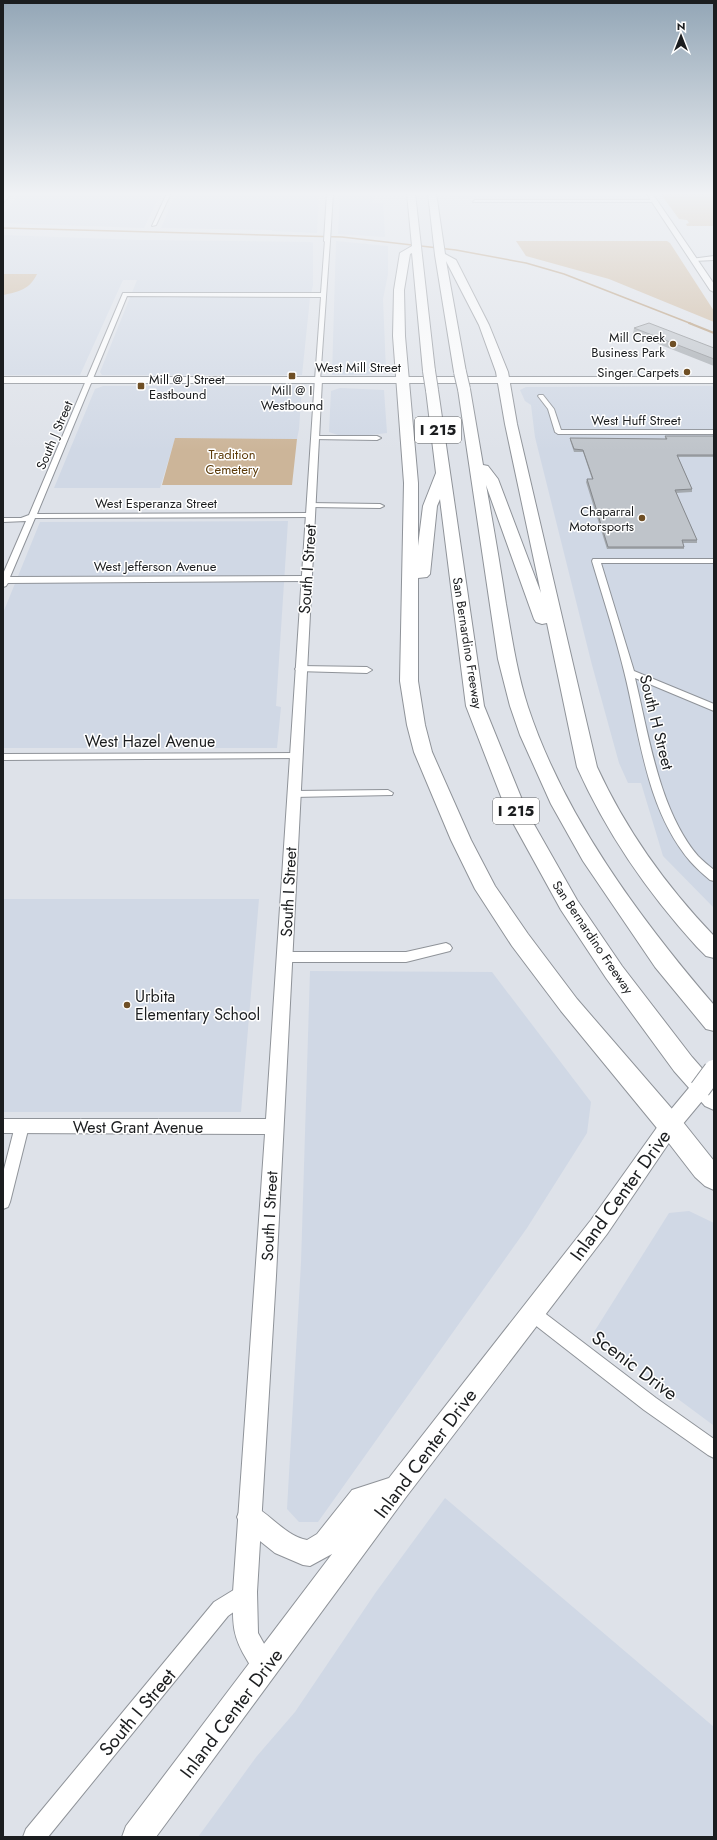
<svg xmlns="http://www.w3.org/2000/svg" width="717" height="1840" font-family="Jost,sans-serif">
<rect width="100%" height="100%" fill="#dee2e9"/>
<path fill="#d0d8e5" d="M20 193H161L144 228 3 223V214Z
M176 193H319L317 233 272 231V230L161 228Z
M340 193H372L373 203H383L385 237 338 234Z
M451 193H638L641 199H495L452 197Z
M3 235 140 240 311 242 313 243V285L310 298 302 375H102L100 372 137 280H123L80 375H3Z
M336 241 388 246V274L383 299 386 371 366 375H332Z
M103 386H298L302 387 299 429 297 439H175L160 488H54L95 389Z
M711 386 714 387V908L663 856 641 783H628L619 763 592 665 535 437 531 405 525 401 520 390 526 387Z
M340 388 384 390 387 433 371 435H338L329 432 331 391Z
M288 521 276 706 281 707 277 748H3V613L40 522Z
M3 899H259L241 1112H3Z
M310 971 492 972 591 1102 587 1133 527 1228 318 1522H299L287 1509 301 1263Z
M689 1211 714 1223 713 1425 597 1339 594 1332 669 1213Z
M445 1498 714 1727V1837H198L257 1756 295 1712 376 1592Z"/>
<path fill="#ccb599" d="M660 193H714V226H687L686 224 689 223 687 220 679 219Z
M516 241H667L670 243 714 311V322L609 279 526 256Z
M3 274H37C30 289 19 292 3 295Z
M175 438 297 439 292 485H162Z"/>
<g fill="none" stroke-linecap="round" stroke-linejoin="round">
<path stroke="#b3926c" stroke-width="1.5" d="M3 228 342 237 456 250 526 263 564 274 692 324"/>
<path stroke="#b3926c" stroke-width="2" d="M689 323 714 333"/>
<g stroke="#8f9399" stroke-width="2">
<path id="minor" d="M167 193H171L156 225 152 226Z
M475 200H654L656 201 654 202H473Z
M325 240 330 241 320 381 315 380 321 297 127 296 37 514 310 513H313V517L35 518 10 577 306 576 309 577V581L8 583 6 586 3 587V574L26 521 3 522V518H21L29 515 123 293H321Z
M714 256V260L694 261 691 259Z
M539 395H543L554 409 561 430H714V434H558L555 432 548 409 538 396Z
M314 436H377L381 438 377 440 312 439V437Z
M308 503 380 504 384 506 380 508 311 507 307 505Z
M593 559H714V563H601L634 671 714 704V711L635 678C649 736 659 810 698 856 703 861 709 866 714 870V881L710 880C703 874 696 868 690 861 646 809 640 735 624 671 615 634 603 598 592 561Z
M300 666 367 667 372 670 367 673 297 671 295 669 297 667Z
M296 753 300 754 301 756 300 758 3 760V754Z
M388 790 393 793 392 795 294 797 289 794 294 791Z
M446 943 450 945 452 948 450 951 406 962H284L280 960 278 957 280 954 284 952H406Z
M22 1120 27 1122 29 1126 10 1202 8 1207 3 1209V1173L15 1126 17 1122Z
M532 1305 538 1308 656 1398 714 1439V1458L708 1455 644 1410 526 1318 524 1313 526 1308Z
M245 1583 252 1585 254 1592 252 1599 228 1616 48 1837H23L26 1829 214 1602Z"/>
</g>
<g stroke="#8f9399" stroke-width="2">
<path id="tertiary" d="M6 193H12L3 203V197Z
M327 193H333L330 241 327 243 324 241Z
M315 378H321L322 380 276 1276 257 1592 258 1633 277 1667 274 1676 265 1679C254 1675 253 1670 247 1660 231 1634 233 1622 233 1592L265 1134 3 1133V1119H266Z"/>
</g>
<g stroke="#8f9399" stroke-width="2">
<path id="secondary" d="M646 193H652L714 284V292L710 290Z
M3 377H714V383H3Z
M700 1081 707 1083 710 1089 707 1095 677 1131 607 1234 406 1497 156 1837H122L126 1826 332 1554 310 1566 303 1565 275 1553 241 1526 237 1517 241 1508 250 1504C270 1513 285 1536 307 1540L317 1534 352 1490 389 1478 591 1220 663 1119 693 1083Z"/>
</g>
<g stroke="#8f9399" stroke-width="2">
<path id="motorway" d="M407 193H415L435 371 429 374 423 371 412 253 410 254 404 290 405 336 418 483V546L423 506 436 473 426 390 432 386 438 390 484 706 527 812 577 900 622 966 692 1057 714 1082V1110L705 1106 674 1071 606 978 561 910 507 812 466 706 440 499 437 506 430 574 427 577 418 578V681L425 725 432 752 471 840 495 886 528 934 577 999 679 1117 714 1161V1190L705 1186 695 1177 661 1133 561 1011 512 946 475 889 451 840 414 752 407 725 400 681 404 483 393 336 394 290 400 253 412 246Z
M428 193H436L445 254 456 260 489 325 508 372 517 424 597 767C626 830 666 886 714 936V958L706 956 697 947C648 893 607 834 577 767L547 623 542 624 536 622 534 619 486 485C493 524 500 564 506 604 512 638 517 673 528 707 564 816 640 919 714 1005V1031L706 1029 655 967 583 861 551 804 520 735 510 706 498 659 458 389 460 386H468L470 389 483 465 488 466 498 479 541 593 505 424 496 372 479 325 446 261 466 372 460 376 454 372 435 255Z"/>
</g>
<use href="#minor" fill="#fff" fill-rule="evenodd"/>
<use href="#tertiary" fill="#fff" fill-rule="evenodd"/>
<use href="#secondary" fill="#fff" fill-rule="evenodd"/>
<use href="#motorway" fill="#fff" fill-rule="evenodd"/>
<g stroke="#8f9399" stroke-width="22" stroke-linecap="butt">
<path id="secondary-bridge" d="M700 1089 714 1070"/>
</g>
<g stroke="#8f9399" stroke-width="14" stroke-linecap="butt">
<path id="motorway-bridge" d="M429 371 432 390
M460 372 464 389"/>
</g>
<use href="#secondary-bridge" stroke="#fff" stroke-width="20"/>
<use href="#motorway-bridge" stroke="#fff" stroke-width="12"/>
</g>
<path fill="#a4a9ae" d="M634 328 714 348V366L633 334Z
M665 436H714V457H678L692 489V492L676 493 697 540V543H683L684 547V549H607L586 482 587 479H592L583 452H574L570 440V438L665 439Z"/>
<path fill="#bfc4ca" stroke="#86898d" d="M649 323 714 348V359L634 328Z
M665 436H714V455H677L692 489 675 490 697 540H682L684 547H608L587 479H593L583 450 574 449 570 438 667 439Z"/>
<linearGradient id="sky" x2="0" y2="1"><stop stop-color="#93a6b6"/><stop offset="0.43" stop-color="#f0f2f5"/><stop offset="1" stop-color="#f0f2f5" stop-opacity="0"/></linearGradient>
<rect width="717" height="451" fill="url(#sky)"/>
<g fill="#6f4f25" stroke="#fff" stroke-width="1.5">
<circle cx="673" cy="344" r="4"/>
<circle cx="687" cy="372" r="4"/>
<rect x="288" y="372" width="8" height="8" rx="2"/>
<rect x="137" y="382" width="8" height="8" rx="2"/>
<circle cx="642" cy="518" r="4"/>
<circle cx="127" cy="1005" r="4"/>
</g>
<g text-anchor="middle" stroke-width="3" stroke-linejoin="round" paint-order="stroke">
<g font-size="13" fill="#1b1d1f" stroke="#fff" text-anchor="end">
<text x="665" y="342">Mill Creek<tspan x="665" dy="15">Business Park</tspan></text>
<text x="679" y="377">Singer Carpets</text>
<text x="149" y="384" text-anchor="start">Mill @ J Street<tspan x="149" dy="15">Eastbound</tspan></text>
<text x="292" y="395" text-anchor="middle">Mill @ I<tspan x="292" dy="15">Westbound</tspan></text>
<text x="634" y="516">Chaparral<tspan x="634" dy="15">Motorsports</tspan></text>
</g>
<g font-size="13" fill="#1b1d1f" stroke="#fff">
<text x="358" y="372">West Mill Street</text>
<text x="636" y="425">West Huff Street</text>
<text transform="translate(54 435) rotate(-67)" y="5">South J Street</text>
<text x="156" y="508">West Esperanza Street</text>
<text x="155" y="571">West Jefferson Avenue</text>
<text transform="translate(468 643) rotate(81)" y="5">San Bernardino Freeway</text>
<text transform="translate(593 937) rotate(56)" y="5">San Bernardino Freeway</text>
</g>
<g font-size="13" fill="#5c3b0a" stroke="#fff">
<text x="232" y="459">Tradition<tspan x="232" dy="15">Cemetery</tspan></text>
</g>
<g fill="#fff" stroke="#5f6162" stroke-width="1">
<rect x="415" y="417" width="46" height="26" rx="3"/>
<rect x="493" y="798" width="46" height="26" rx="3"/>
</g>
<g font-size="15" font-weight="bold" fill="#1b1d1f">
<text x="438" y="435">I 215</text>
<text x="516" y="816">I 215</text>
</g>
<g font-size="16" fill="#1b1d1f" stroke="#fff">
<text transform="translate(307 569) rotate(-86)" y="6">South I Street</text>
<text transform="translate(657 722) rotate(76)" y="6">South H Street</text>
<text x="150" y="747">West Hazel Avenue</text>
<text transform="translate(288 892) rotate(-87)" y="6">South I Street</text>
<text x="138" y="1133">West Grant Avenue</text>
<text transform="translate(269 1216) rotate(-87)" y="6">South I Street</text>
</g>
<g font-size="16" fill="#1b1d1f" stroke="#fff" text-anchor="start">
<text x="135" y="1002">Urbita<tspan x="135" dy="18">Elementary School</tspan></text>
</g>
<g font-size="19" fill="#1b1d1f" stroke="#fff">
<text transform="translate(620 1195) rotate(-54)" y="7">Inland Center Drive</text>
<text transform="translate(635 1365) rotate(37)" y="7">Scenic Drive</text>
<text transform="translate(425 1453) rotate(-53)" y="7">Inland Center Drive</text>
<text transform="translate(137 1712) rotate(-50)" y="7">South I Street</text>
<text transform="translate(231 1713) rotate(-53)" y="7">Inland Center Drive</text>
</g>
</g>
<rect width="717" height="1840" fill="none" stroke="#1b1d1f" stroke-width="8"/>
<g transform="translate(681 36)" stroke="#ffffff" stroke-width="3" paint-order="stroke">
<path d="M0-3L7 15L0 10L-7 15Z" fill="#1b1d1f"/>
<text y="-6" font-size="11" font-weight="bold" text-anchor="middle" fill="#1b1d1f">N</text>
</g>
</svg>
